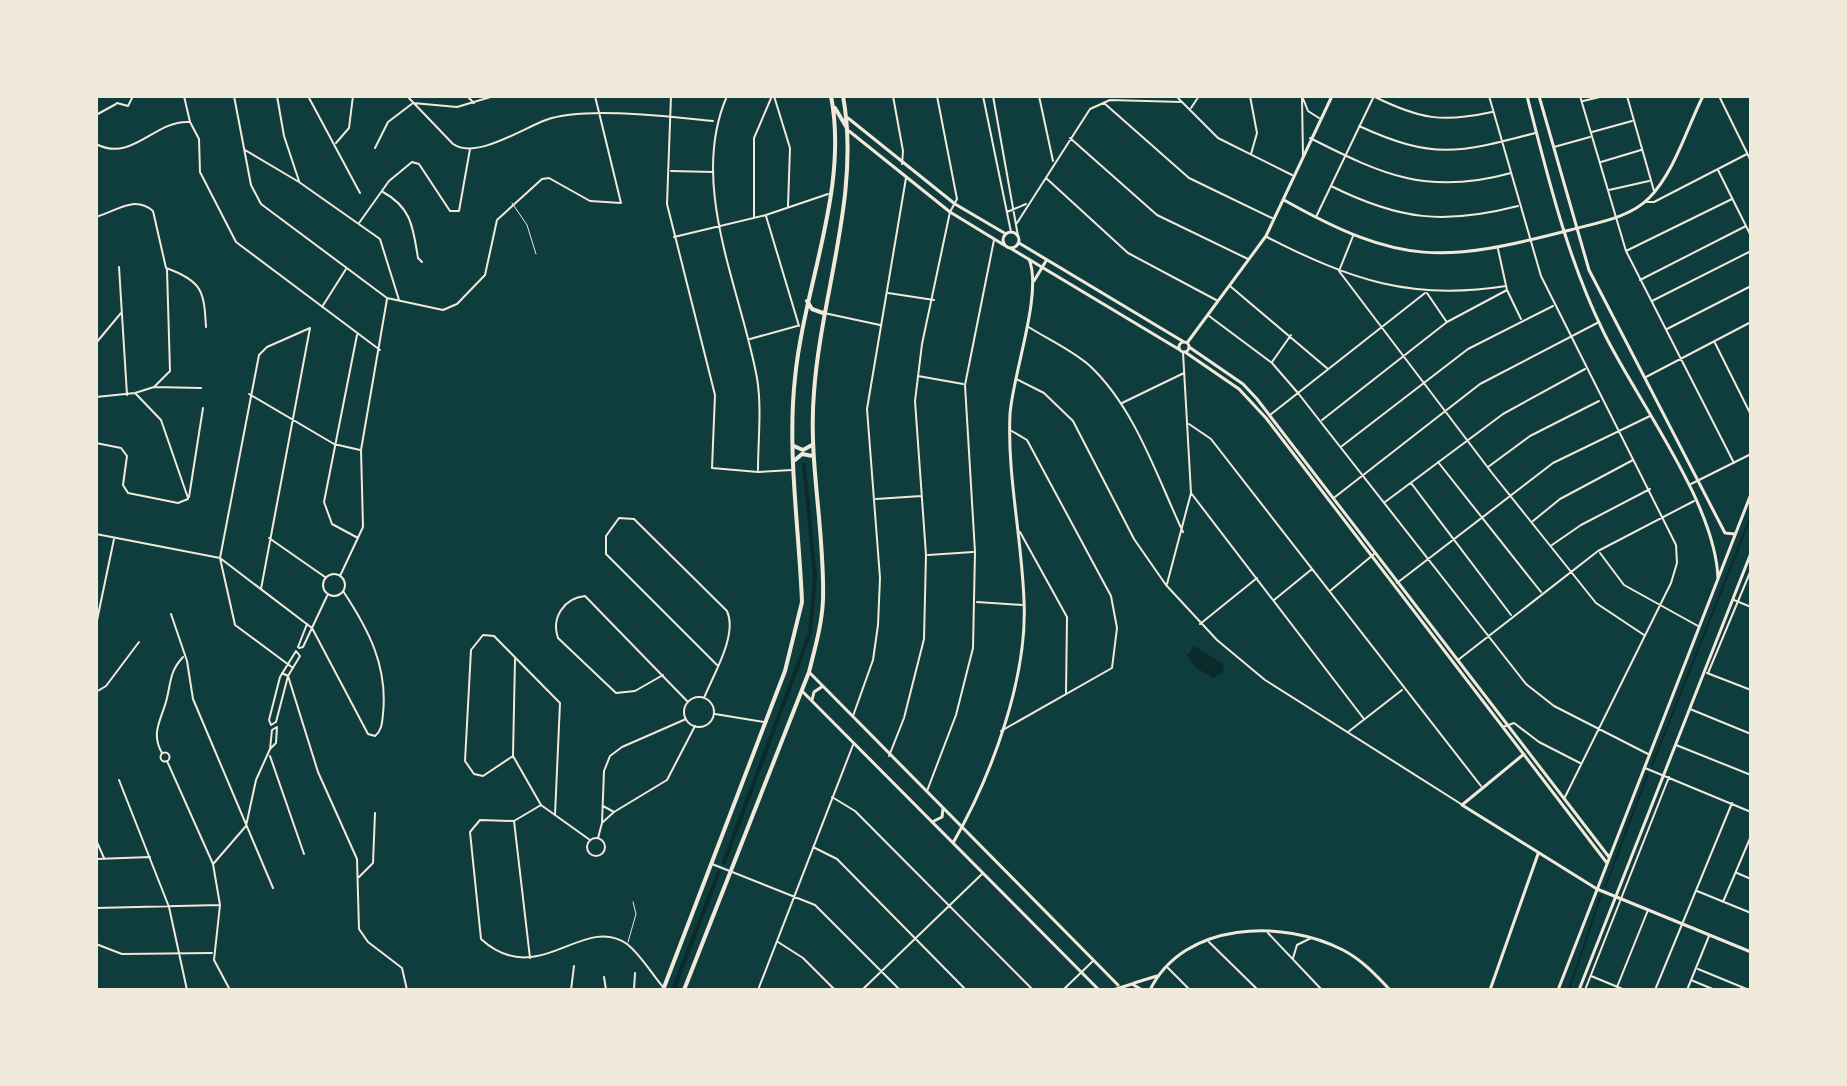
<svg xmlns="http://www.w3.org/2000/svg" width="1847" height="1086" font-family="Manrope,sans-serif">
<rect width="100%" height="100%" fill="#0f3d3e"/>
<path fill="#0a2a2b" d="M1194 646 1224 664 1223 673 1213 678 1195 667 1187 655Z"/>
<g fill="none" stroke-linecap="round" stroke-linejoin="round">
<path stroke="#0a2a2b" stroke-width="2" d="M1652 765 1751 516
M1605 887 1648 774
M1569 990 1601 895"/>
<path stroke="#0a2a2b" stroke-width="4" d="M724 862 810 633 815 577 804 465
M673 990 719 872"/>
<path stroke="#f1e9da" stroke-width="1" d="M512 203 527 225 536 254
M628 942 636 914 633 902"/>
<path stroke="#f1e9da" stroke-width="2" d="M888 293 934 300"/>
<path stroke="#f1e9da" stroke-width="2" d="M184 96 190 122 199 139 200 172 236 242 380 350
M234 96 251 185 261 204 387 298 443 310 457 304 485 275 497 220 542 179 549 178 590 201 621 203 595 96
M277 96 284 136 299 181
M308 96 360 193
M407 96 453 144C476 160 523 128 546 120 584 106 671 117 713 121
M467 96 474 103
M671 96 667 204 715 395 712 468 758 472 792 470
M727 96C688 185 741 289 757 378 762 408 758 440 758 470
M774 96 790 148 788 206
M893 96 903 151 902 164
M983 96 1011 232
M993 96 1018 236
M1039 96 1053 161
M1176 96 1218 138 1292 175
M1250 96 1257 133 1251 154
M1302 96 1308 111 1319 118
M1489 96 1541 276 1676 545 1677 563 1671 583 1565 797
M1580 96 1626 251 1734 463
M1627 96 1654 191
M1719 96 1751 161
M1375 97C1420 119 1442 123 1492 112
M1302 98 1303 156
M1583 101 1604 96
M117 103 128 106 133 96
M1104 103 1189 178 1272 218
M1191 108 1199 96
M96 115 116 104
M1359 126C1433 160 1459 153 1535 133
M1592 132 1632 121
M1070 138 1157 215 1248 259
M1310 138C1383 175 1428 196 1511 173
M336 143 349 128 353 96
M96 144C133 163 154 120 189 122
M1554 147 1590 137
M375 148 388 122 413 103 457 107 494 96
M245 150 299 182 380 239 399 300
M1601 162 1641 150
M1718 170 1751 236
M671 171 713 172
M1046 178 1128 253 1218 301
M1331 186C1399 220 1444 225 1518 206
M1609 190 1649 181
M383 192C412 208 413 228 418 258L422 262
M1644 202H1654L1747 154
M1007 212 1026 204
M766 216 799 326
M96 217C117 211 134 195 153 211L166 268C203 281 204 292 206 327
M754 217V138L772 96
M1316 217 1374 96
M359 223 389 181 412 162 419 164 450 211H459L470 149
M1017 223 1090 109 1110 100 1182 102
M674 237 766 215 828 194
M1267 237C1351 280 1411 301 1506 286
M1498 249 1507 290 1521 319
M1626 251 1732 199
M119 267 127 395
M1339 271 1492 473 1596 603 1644 635
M1339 271 1353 236
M1640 280 1746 226
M1230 286 1328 369
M1427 293 1446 321
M1652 301 1751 251
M322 307 346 269
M824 313 880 325
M1209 316 1272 363 1298 393 1526 684 1554 706 1648 754
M1027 326C1047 339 1072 350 1090 366 1135 408 1157 477 1183 532
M1667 329 1751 286
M357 335 324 502 332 524 358 538
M750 339 797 326
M96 343 121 313
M1715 343 1751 415
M1272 362 1291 335
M918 376 963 384
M1646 377 1751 322
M1016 379 1044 393 1073 421 1134 539 1166 585 1217 640 1265 680 1461 804
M154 387 170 371 167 270
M135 393 161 420 188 498
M249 394 334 444 360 450
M96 397 135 393 154 387 201 388
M1122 403 1184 373
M1270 415 1425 293
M1322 420 1447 322 1507 290
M1189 424 1211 439 1481 786
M96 443 121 448 127 456 123 485 128 493 178 503 188 499
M1342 446 1468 349 1553 306
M1438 462 1541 592
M1488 467 1530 436 1599 401
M1411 483 1511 615
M1691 484 1751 454
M1191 493 1364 719
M189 497 203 408
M1335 497 1480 384 1599 322
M876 499 921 496
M1385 502 1503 414 1585 369
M1533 521 1560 499 1633 460
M1020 532 1067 617 1066 693
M96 534 220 558 312 628 368 734 375 736C382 730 382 723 383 714 388 667 369 630 343 591
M269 538 325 577
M1552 545 1581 525 1650 489
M1600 553 1624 585 1698 626
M928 555 973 552
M323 585a11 11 0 1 1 22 0a11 11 0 1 1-22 0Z
M340 576 363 527 361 450 387 299
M1397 583 1553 463 1650 416
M1167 584 1191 493 1183 352
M261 589 310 328 267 347 259 355 220 558 235 625 293 668
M1331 590 1374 554
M1274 600 1312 569
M1734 600 1751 607
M977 602 1022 605
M171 614 187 661 193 699 273 888
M1200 624 1257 578
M96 625 114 539
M298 647 307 624
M299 648 303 647 327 596
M296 651 300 656 288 676 276 722 271 725 269 720 280 677Z
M515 659 513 756 541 805 590 840
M1458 660 1598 551 1694 501
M282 673 288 676 318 772 357 859 359 929 368 942 402 968 407 990
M1707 673 1751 690
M1708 673 1751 570
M663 675 635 691 616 693 558 638C551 618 564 598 585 596L688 702
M96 692 106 686 139 642
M684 712a15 15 0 1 1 30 0a15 15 0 1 1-30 0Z
M704 698C713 675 738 635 727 611L634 519 619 518 606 536V554L717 665
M1690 709 1751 734
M715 714 764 722
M853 716 873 660 878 625 880 578 867 409 906 178
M277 727 276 743 270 749 272 730Z
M1503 727 1514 723 1539 742 1580 763
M1001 731 1112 668 1117 628 1111 596 1027 440 1010 430
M1348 732 1402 690
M1676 745 1751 775
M160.5 757a4.5 4.5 0 1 1 9 0a4.5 4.5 0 1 1-9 0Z
M162 753C150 732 162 719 167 698 171 681 170 671 183 657
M270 756 304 854
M513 756 483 776 474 774 465 761 471 650 483 635 494 636 560 703 555 815
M889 756 904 718 924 639 926 555 915 401 922 344 950 212 957 199 937 96
M167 761 213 864 220 905 214 960 230 990
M1645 768 1751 812
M119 780 169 907 187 990
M927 791 956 715 973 648 975 552 965 385 994 240
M832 797 855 811 1033 990
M541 805 514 821 480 820 470 832 481 939C538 991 583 913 627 944 640 954 652 974 663 987
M603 806 614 812
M514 821 530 958
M603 822 614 812 667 780 695 726
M598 838 602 823 604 771 610 756 622 747 686 719
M587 847a9 9 0 1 1 18 0a9 9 0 1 1-18 0Z
M96 840 104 858
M813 847 837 859 966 990
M96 859 150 857
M214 863 246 826 256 780 270 749
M712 864 815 905 900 990
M1737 873 1751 879
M359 877 373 863 375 813
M1697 891 1751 913
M1723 902 1751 836
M96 908 219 905
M1268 933 1322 990
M778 942 803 958 835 990
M1209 942 1258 990
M96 944 122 954 212 953
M1293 958 1297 945 1311 938
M1167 967 1190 990
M1698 969 1749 990
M1591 976 1625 990
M604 977 606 990
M1691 980 1715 990
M1617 987 1648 910
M571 990 574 966
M634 990 635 973
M758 990 853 745
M862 990 982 874
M1063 990 1093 961
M1585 990 1669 777
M1655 990 1732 803
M1687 990 1709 936"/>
<path stroke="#f1e9da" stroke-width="3" d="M848 118 955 204 1006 234
M849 131 950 212 1004 245
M1284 200C1401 266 1443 263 1570 230 1595 223 1630 218 1649 198 1674 173 1687 128 1703 96
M1003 240a8 8 0 1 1 16 0a8 8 0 1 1-16 0Z
M1019 243 1184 342
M1010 248 1180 350
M1034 281 1046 261
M1179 347a5 5 0 1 1 10 0a5 5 0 1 1-10 0Z
M1187 343 1266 236 1332 96
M1189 347 1243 384 1257 399 1609 857
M1185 352 1239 389 1266 418 1607 863
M809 672 1118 985
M802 691 1099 990
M812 700 814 692 823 686
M1524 754 1462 805 1597 889 1751 952
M932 822 942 817 943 809
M953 843C991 777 1028 678 1024 601 1022 539 1007 475 1010 414 1013 373 1043 293 1029 259
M1134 983 1157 976
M1113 990 1132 984 1142 990
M1150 990C1184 921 1283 919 1343 950 1362 960 1376 975 1390 990
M1490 990 1538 854"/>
<path stroke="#f1e9da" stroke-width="3" d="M1527 96C1548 177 1567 258 1604 333 1638 402 1716 504 1718 579
M1539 96 1589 270 1725 533 1735 534
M1558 990 1751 494
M1579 990 1751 553"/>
<path stroke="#f1e9da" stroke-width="4" d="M835 108 847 128
M807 301 812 309 823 313
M794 446 803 450 812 445
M795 460 802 454 813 456
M663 990 785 671 802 602C799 528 787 451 795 378 804 285 849 189 831 96
M684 990 809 672C815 648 822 624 823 600 825 530 808 462 814 392 821 294 861 193 843 96"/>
</g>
<rect width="1847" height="1086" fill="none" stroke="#f1e9da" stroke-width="196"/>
</svg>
